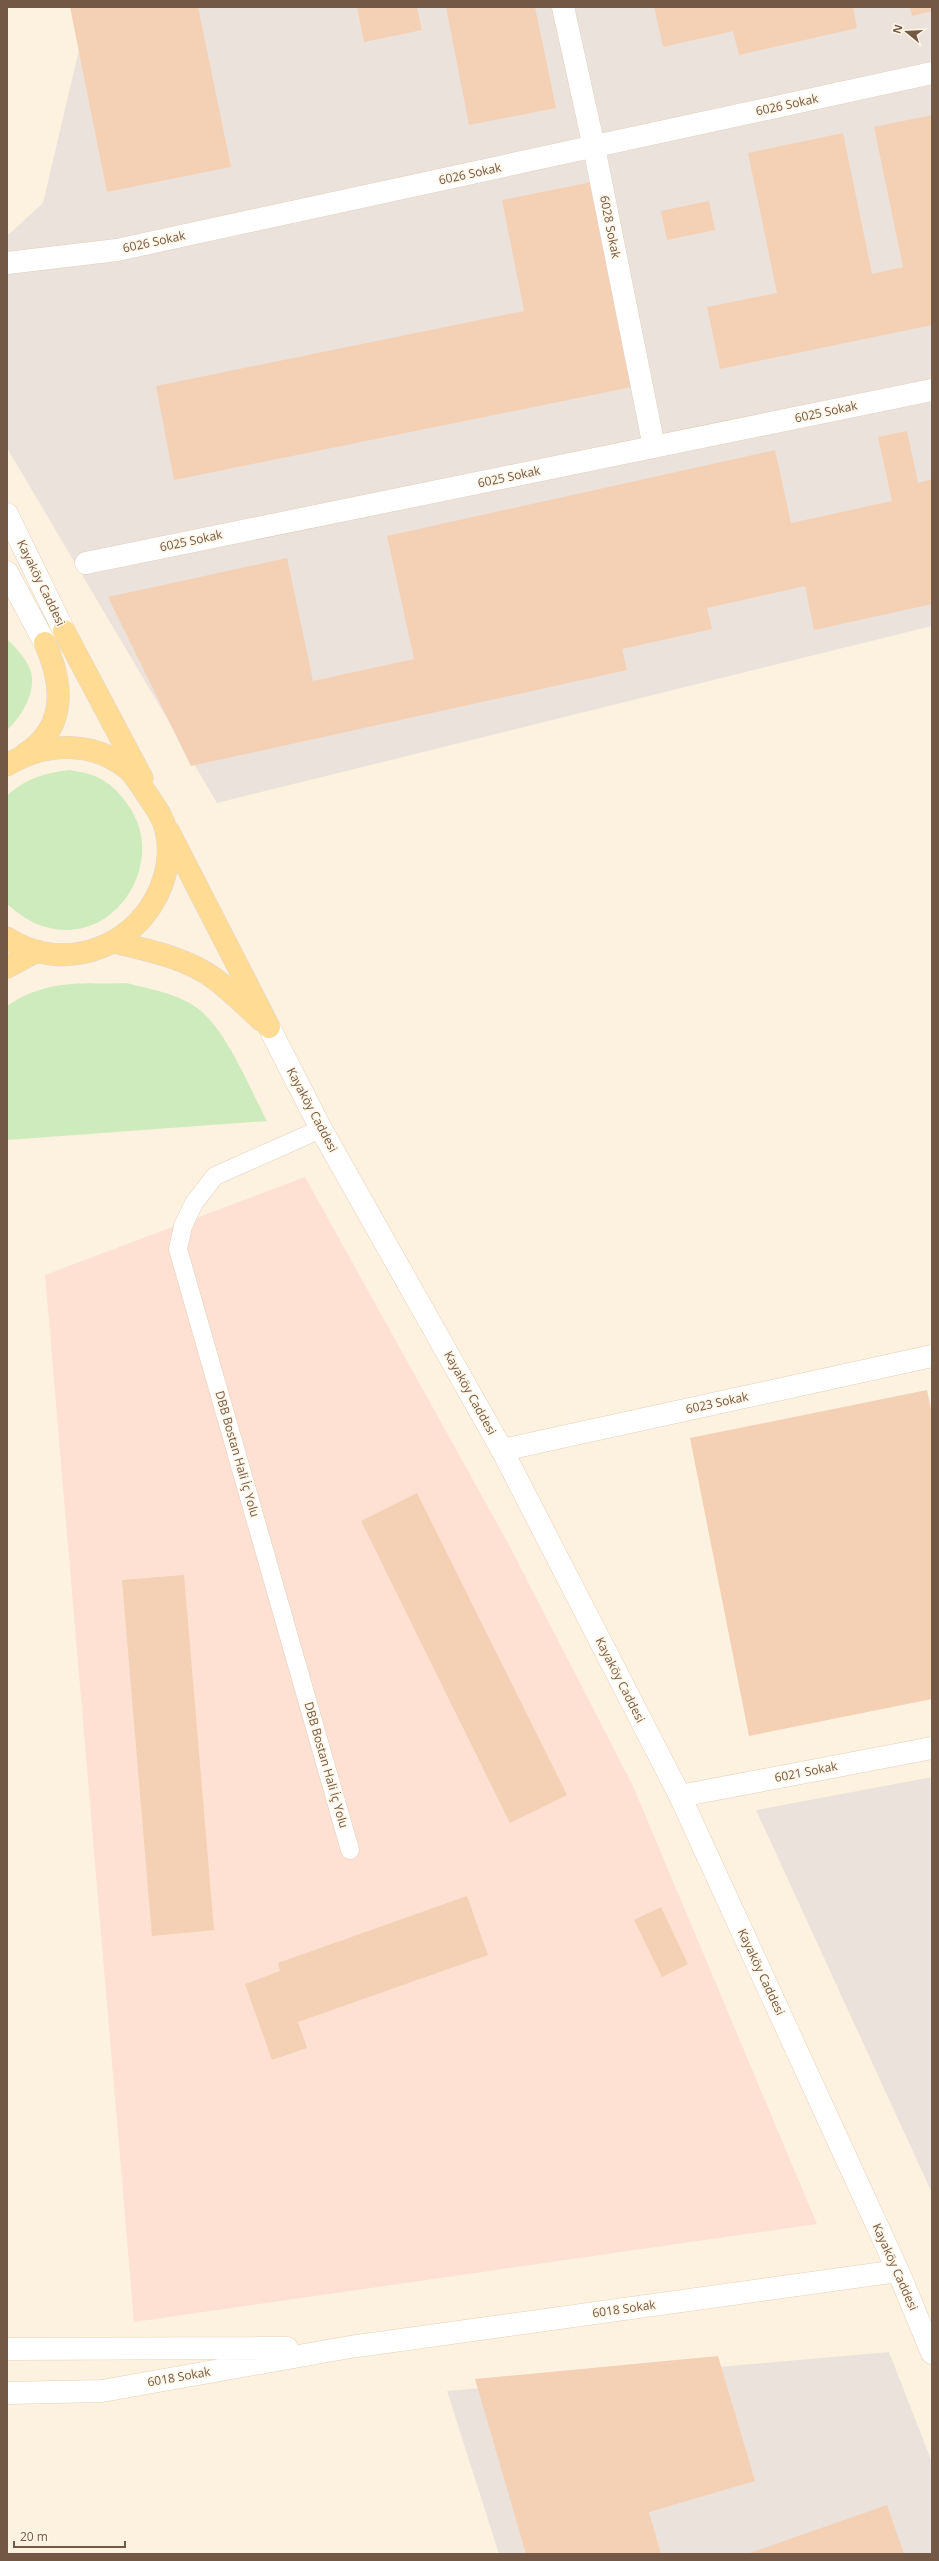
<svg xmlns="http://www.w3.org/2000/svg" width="939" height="2561" font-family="'Open Sans',sans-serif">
<rect width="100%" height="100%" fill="#fdf2df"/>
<path fill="#fee1d2" d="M305 1177 508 1543 633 1786 817 2224 134 2322 45 1275Z"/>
<path fill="#ebe3db" d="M89 7H932V626L217 803 7 448V236L43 203Z
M932 1777V2193L756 1810Z
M889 2352 932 2462V2554H499L447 2391Z"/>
<path fill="#ceebbd" d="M7 639C15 647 26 658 30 669 38 689 22 717 7 730Z
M70 770C79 772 89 773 97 777 110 783 120 793 128 805 169 861 115 947 46 927 30 923 19 914 7 904V796C26 778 45 773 70 770Z
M126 983C150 989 180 994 200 1010 229 1035 249 1087 267 1121L7 1140V1006C46 979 80 984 126 983Z"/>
<path fill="#f4d0b5" d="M70 7H198L231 167 107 192Z
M357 7H417L422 30 364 42Z
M446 7H535L556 108 469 125Z
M654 7H853L857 28 739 55 733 31 663 47Z
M910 7H932V11L912 16Z
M932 115V325L720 369 707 307 777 293 748 153 843 133 872 274 903 267 874 127Z
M592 182 632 387 174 480 156 386 524 311 502 200Z
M709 201 715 230 667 240 661 211Z
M907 431 918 483 932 479V604L814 630 805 586 707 608 712 629 622 649 627 670 191 766 108 597 287 558 313 681 414 659 387 536 775 450 791 523 892 501 878 437Z
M927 1390 932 1414V1699L749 1736 690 1438Z
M417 1493 567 1795 510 1823 361 1521Z
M184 1575 214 1930 152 1936 122 1580Z
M467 1896 488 1955 298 2022 307 2048 272 2060 245 1984 280 1971 278 1963Z
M661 1907 688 1964 662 1977 634 1920Z
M718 2356 755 2481 649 2512 661 2554H526L475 2379Z
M887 2505 904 2554H747Z"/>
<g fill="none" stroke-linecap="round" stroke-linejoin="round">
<g stroke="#e1cebb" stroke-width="19">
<path id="lane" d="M321 1129 215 1176 194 1203 183 1226 178 1249 350 1850"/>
</g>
<g stroke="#e1cebb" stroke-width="23">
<path id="street" d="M563 7 594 147 654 447
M7 263 117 250 932 73
M86 563 932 390
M502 1450 932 1356
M680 1796 932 1748"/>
</g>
<g stroke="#e7d0b8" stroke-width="23">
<path id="secondary" d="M7 514 64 631
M7 572 45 643
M269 1027 321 1129 502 1450 680 1796 898 2271 932 2353
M7 2349 287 2348
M7 2393 102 2391 350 2347 898 2271"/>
</g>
<g stroke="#ded7d3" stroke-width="23">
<path id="primary" d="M64 631 142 778
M25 754C68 727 63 683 45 643
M7 765C45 742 92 740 128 769 135 775 141 786 146 793 154 805 163 816 166 830 177 880 145 931 99 948 68 960 34 956 7 938
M169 832 269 1027
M114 942C148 950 187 958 215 979 231 991 246 1006 261 1020
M7 967 37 951"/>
</g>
<use href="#lane" stroke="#fff" stroke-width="18"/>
<use href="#street" stroke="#fff" stroke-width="22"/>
<use href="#secondary" stroke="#fff" stroke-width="22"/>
<use href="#primary" stroke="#ffdb94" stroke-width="22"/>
</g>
<g text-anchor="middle" stroke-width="3" stroke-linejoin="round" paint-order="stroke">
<g font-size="12" fill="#745846" stroke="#fff6e6">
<text transform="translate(787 105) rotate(-12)" y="4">6026 Sokak</text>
<text transform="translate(470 174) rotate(-12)" y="4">6026 Sokak</text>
<text transform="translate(610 227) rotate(79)" y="4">6028 Sokak</text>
<text transform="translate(154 242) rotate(-12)" y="4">6026 Sokak</text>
<text transform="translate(826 412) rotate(-12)" y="4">6025 Sokak</text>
<text transform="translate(509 477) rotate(-12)" y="4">6025 Sokak</text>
<text transform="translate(191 541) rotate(-12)" y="4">6025 Sokak</text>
<text transform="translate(41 583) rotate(64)" y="4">Kayaköy Caddesi</text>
<text transform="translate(312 1110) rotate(62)" y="4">Kayaköy Caddesi</text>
<text transform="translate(470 1393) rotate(61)" y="4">Kayaköy Caddesi</text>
<text transform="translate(717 1403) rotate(-12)" y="4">6023 Sokak</text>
<text transform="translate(237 1454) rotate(74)" y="4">DBB Bostan Hali İç Yolu</text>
<text transform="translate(620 1680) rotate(63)" y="4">Kayaköy Caddesi</text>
<text transform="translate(326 1765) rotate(74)" y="4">DBB Bostan Hali İç Yolu</text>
<text transform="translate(806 1772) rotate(-11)" y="4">6021 Sokak</text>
<text transform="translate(761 1972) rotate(65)" y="4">Kayaköy Caddesi</text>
<text transform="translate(895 2267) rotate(66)" y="4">Kayaköy Caddesi</text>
<text transform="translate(624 2309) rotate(-8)" y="4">6018 Sokak</text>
<text transform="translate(179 2377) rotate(-10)" y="4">6018 Sokak</text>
</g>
</g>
<rect width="939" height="2561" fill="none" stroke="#745846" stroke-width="16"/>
<g transform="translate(907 32) rotate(288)" stroke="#fff6e6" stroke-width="3" paint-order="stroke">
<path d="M0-3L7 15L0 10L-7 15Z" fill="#745846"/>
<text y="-6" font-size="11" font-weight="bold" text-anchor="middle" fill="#745846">N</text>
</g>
<path d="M14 2541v6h111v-6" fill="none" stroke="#745846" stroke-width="2"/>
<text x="20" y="2541" font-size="12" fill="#745846" stroke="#fff6e6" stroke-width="3" paint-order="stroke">20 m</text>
</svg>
